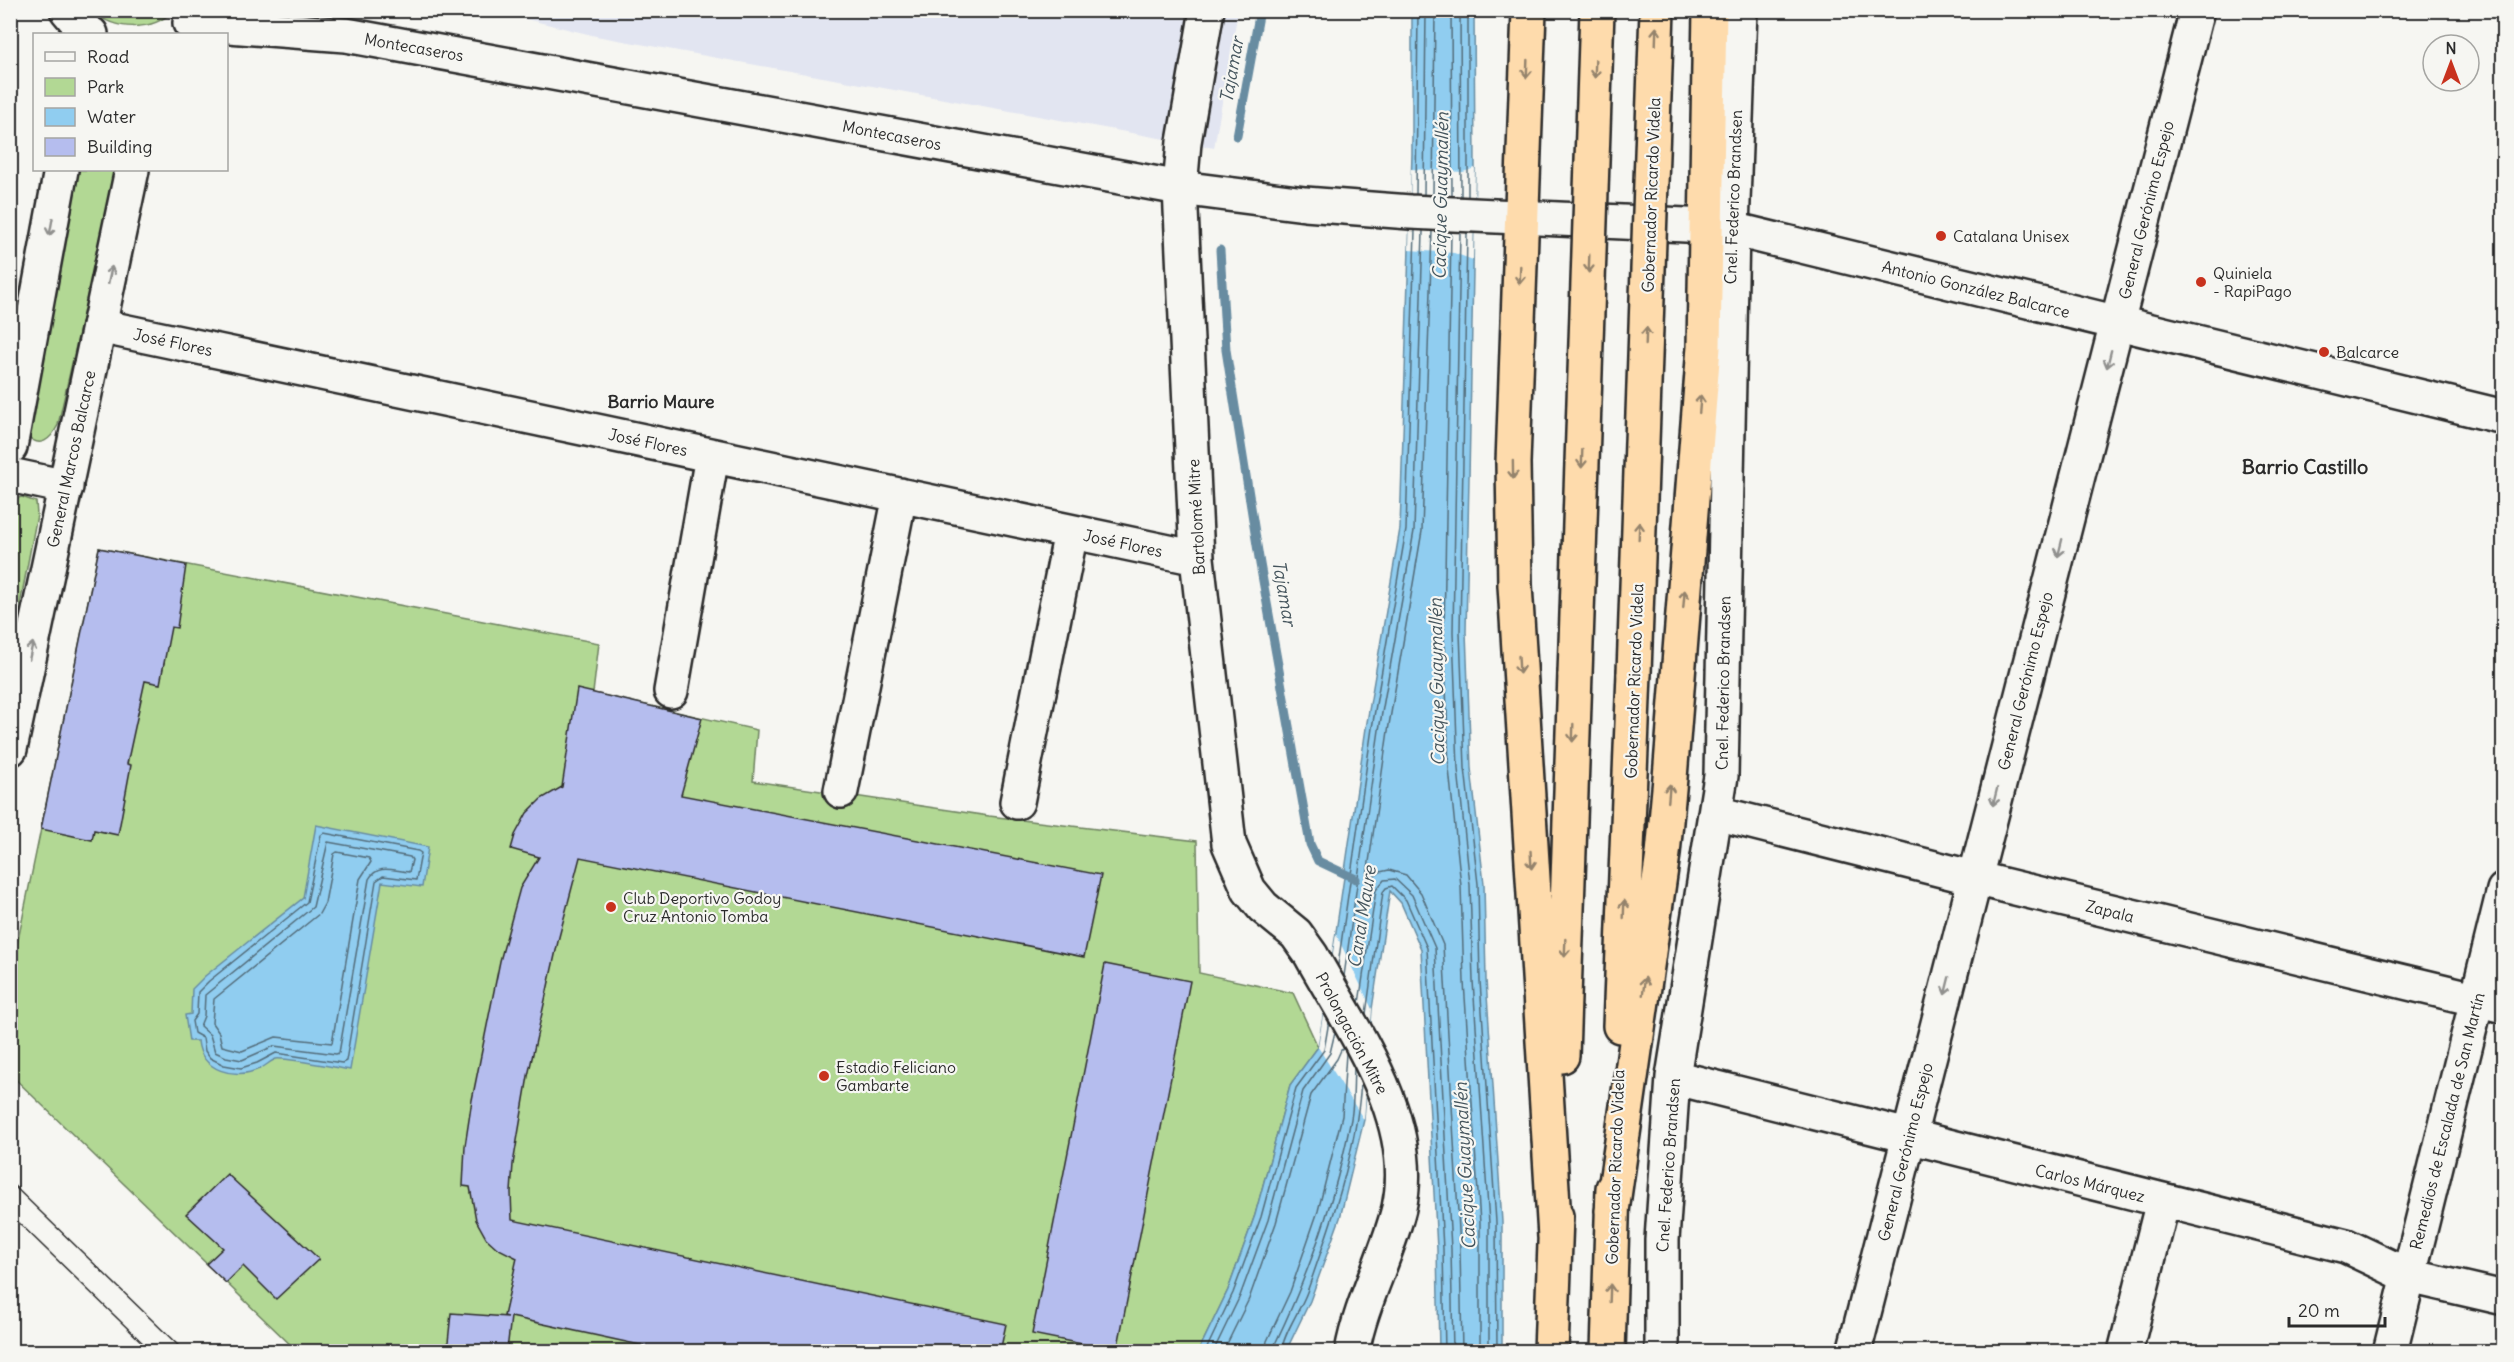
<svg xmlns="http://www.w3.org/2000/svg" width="2514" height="1362" font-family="Delius,sans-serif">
<rect width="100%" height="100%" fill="#f6f6f2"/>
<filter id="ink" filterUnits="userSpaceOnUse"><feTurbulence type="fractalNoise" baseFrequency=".0167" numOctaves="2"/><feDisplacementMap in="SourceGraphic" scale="12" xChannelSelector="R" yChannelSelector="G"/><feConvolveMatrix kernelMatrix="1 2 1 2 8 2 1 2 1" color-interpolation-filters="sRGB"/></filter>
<g filter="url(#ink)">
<path fill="#e2e5f1" d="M493 11H1238L1214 148 596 36Z"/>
<path fill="#b2d894" stroke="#6e8260" stroke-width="1.5" d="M93 11H173C152 32 114 31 93 11Z
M73 170H116L58 425C51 439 40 450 27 435Z
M22 497 36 502 37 515 11 652V503L14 499Z
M99 548 599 643 593 693 757 730 753 781 989 816 1197 841 1199 973 1293 993 1318 1047 1290 1085 1255 1215 1228 1290 1198 1352 297 1351 11 1075V974Z"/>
<path fill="#90cdf0" stroke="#688ca1" stroke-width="1.5" d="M1412 11H1474L1475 168 1466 632 1471 768 1484 884 1486 980 1502 1222V1351H1439L1437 1249 1421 949 1401 903 1390 891 1372 1009 1364 1120 1340 1218 1310 1301 1286 1351 1198 1352 1228 1290 1255 1215 1290 1085 1318 1047 1328 986 1366 728 1400 529 1412 154Z
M316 825 428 847 422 887 382 882 350 1070C337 1068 285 1057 276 1059 270 1061 265 1067 259 1069 235 1080 201 1071 198 1041H189L185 1015 191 1014 192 989 205 976 303 898Z"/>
<path fill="#f6f6f2" d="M1475 168 1473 260 1454 253 1409 250 1411 169 1463 172Z
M1336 934 1372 1009 1364 1120 1318 1047Z"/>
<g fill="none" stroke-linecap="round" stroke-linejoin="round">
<path stroke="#536c7a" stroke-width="1.5" d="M1451 10 1452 196
M1460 10 1461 196
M1468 10V197
M1416 194 1418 10
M1424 195 1426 10
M1433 195 1435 10
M1432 231 1422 531 1388 731 1367 876 1371 879 1380 872 1389 870 1406 875 1421 893 1443 945 1460 1248 1462 1352
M1451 232 1444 633 1449 769 1461 886 1464 982 1480 1223V1352
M1460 232 1453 632 1458 769 1470 885 1473 981 1489 1223V1352
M1467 233 1460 632 1465 768 1478 884 1480 981 1496 1222 1497 1352
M324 833 418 851 421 853 416 880 383 876 376 881 346 1061 342 1063 276 1053 257 1063 241 1068 224 1065 210 1058 205 1051 203 1038 194 1033 192 1021 197 1014 198 992 209 981 307 902 321 835Z
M328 842 410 857 412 860 409 872C394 871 378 863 369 879L339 1053 336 1054 274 1046 242 1060 226 1057 215 1052 210 1035 200 1026 204 1016 205 995 313 907Z
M337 852 369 858 371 862 360 879 332 1043 276 1037 242 1051 222 1046 219 1033 212 1023 214 999 319 914 325 903 334 854Z
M1338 965 1372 728 1406 530 1415 230
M1344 976 1379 730 1414 531 1423 231
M1359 1003 1376 890 1384 880 1395 879 1412 895 1435 948 1451 1249 1453 1352
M1366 1014 1383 892 1386 888 1392 886 1406 900 1427 948 1443 1249 1445 1352
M1205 1352 1233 1293 1261 1217 1296 1088 1324 1050 1329 1021
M1213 1352 1240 1296 1268 1220 1303 1091 1330 1053 1335 1032
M1223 1352 1249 1299 1276 1223 1311 1095 1337 1059 1341 1050 1344 1049
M1265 1352 1267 1341 1290 1292 1318 1211 1342 1116 1346 1053
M1274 1352 1275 1344C1309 1273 1336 1197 1351 1119 1354 1103 1353 1085 1354 1069
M1281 1352C1284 1332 1300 1311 1307 1292 1331 1224 1356 1155 1361 1082"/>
<path stroke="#688ca1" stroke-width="9" d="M1237 136 1260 10
M1220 250 1226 350 1260 564 1310 844 1318 861 1356 879"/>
</g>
<path fill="#b5bdee" stroke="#2b2b2b" stroke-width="1.5" d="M99 548 186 565 177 628 171 627 160 684 145 681 127 764 131 765 118 835 94 830 92 840 41 829Z
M577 689 702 718 681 795 1101 875 1084 957 580 857 559 937 528 1076 513 1164 511 1192 512 1220 1006 1324 1000 1352H672L511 1317 507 1350 447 1352 451 1313 508 1317 504 1316 517 1258 497 1248 486 1238 476 1220 470 1187 463 1186 465 1146 472 1100 500 961 520 888 539 857 511 849 515 835 527 813 541 799 562 787Z
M1105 964 1190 981 1117 1351 1032 1334Z
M227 1174 319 1259 276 1299 243 1266 226 1283 206 1264 223 1248 186 1214Z"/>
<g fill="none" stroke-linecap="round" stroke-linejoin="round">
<g stroke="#2b2b2b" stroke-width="38">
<path id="street" d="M1207 10 1184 142 1180 188 1197 558 1229 844 1249 890 1263 907 1296 934 1311 955C1351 1028 1419 1119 1399 1208 1387 1257 1361 1302 1352 1352
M99 326 1197 558
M10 475 66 487
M671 691 712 456
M841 791 900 495
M1017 802 1071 532
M1716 813 1974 878 2504 1006
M1673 1077 2346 1246 2409 1276 2504 1298
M1662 1352V1240L1673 1077 1721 776 1732 229 1740 10
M1854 1352 2197 10
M2125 1352 2163 1201"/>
</g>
<g stroke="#2b2b2b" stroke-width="38">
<path id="secondary" d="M67 10 84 30 91 34
M190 23 346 35 1180 188 1305 204 1410 212 1707 226 1732 229 2504 417
M10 447 61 170
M10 749 132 170
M2390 1352 2504 890"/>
</g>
<g stroke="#2b2b2b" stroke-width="38">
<path id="highway" d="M1529 10 1513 463 1515 585 1555 1237
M1620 1026 1634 673
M1562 1056 1575 674
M1612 1211 1663 854 1670 778 1704 347 1710 10
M1551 1352 1556 1216
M1608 1352 1613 1188"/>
</g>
<use href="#street" stroke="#f6f6f2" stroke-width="33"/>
<use href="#secondary" stroke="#f6f6f2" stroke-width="33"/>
<use href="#highway" stroke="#fedbac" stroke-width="33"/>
<path stroke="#2b2b2b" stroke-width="1.5" d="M10 1182 185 1352
M10 1214 152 1352"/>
<g stroke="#2b2b2b" stroke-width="38" stroke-linecap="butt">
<path id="highway-bridge" d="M1634 673 1657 10
M1575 674 1597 10"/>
</g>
<use href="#highway-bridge" stroke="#fedbac" stroke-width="33"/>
</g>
<defs><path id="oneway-shaft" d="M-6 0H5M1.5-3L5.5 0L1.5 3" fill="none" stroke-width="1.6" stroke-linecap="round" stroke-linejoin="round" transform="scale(1.5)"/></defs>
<g stroke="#94836c">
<use href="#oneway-shaft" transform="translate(1656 36) rotate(-88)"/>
<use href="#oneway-shaft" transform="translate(1527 69) rotate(92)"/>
<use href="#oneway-shaft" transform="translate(1595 69) rotate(92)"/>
<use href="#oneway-shaft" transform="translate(1589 264) rotate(92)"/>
<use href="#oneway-shaft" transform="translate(1520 275) rotate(92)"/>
<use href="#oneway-shaft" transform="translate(1646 336) rotate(-88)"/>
<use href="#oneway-shaft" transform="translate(1700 404) rotate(-85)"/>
<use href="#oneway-shaft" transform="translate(1582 459) rotate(92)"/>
<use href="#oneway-shaft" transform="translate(1513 470) rotate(89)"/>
<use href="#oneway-shaft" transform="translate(1639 531) rotate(-88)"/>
<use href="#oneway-shaft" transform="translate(1684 599) rotate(-85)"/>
<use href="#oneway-shaft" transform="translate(1519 665) rotate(87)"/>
<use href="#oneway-shaft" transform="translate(1573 733) rotate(92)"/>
<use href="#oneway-shaft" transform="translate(1669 793) rotate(-85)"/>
<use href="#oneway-shaft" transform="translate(1531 860) rotate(87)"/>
<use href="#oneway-shaft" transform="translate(1624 909) rotate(-88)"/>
<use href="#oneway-shaft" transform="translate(1565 948) rotate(92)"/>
<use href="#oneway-shaft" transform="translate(1644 986) rotate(-82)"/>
<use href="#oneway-shaft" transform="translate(1610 1293) rotate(-88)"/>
</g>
<g stroke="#90908e">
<use href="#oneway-shaft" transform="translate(51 227) rotate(100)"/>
<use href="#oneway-shaft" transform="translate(110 275) rotate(-78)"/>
<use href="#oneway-shaft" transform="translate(2109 359) rotate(104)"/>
<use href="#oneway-shaft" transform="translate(2060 548) rotate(104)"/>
<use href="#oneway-shaft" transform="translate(31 651) rotate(-78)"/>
<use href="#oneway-shaft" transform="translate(1995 797) rotate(104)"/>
<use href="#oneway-shaft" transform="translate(1947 986) rotate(104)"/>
</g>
</g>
<g fill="#c8321e" stroke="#f6f6f2" stroke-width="2">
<circle cx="1941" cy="236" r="6"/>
<circle cx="2201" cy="282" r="6"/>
<circle cx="2324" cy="352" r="6"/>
<circle cx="611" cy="907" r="6"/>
<circle cx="824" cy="1076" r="6"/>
</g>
<g text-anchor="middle" stroke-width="4.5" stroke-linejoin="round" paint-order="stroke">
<g font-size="16" fill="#2b2b2b" stroke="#f6f6f2">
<text transform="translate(414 47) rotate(10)" y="6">Montecaseros</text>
<text transform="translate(892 135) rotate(11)" y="6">Montecaseros</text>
<text transform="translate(1651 195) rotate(-88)" y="6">Gobernador Ricardo Videla</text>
<text transform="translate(1733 197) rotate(-88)" y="6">Cnel. Federico Brandsen</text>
<text transform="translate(2146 210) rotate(-76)" y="6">General Gerónimo Espejo</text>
<text transform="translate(1976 289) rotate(14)" y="6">Antonio González Balcarce</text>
<text transform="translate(173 342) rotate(12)" y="6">José Flores</text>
<text transform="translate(648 442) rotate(12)" y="6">José Flores</text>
<text transform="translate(71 459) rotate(-78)" y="6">General Marcos Balcarce</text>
<text transform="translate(1196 517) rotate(-93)" y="6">Bartolomé Mitre</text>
<text transform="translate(1123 543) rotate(12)" y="6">José Flores</text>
<text transform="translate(1634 681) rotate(-88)" y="6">Gobernador Ricardo Videla</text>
<text transform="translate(2025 681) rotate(-76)" y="6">General Gerónimo Espejo</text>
<text transform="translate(1723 683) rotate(-89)" y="6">Cnel. Federico Brandsen</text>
<text transform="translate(2110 911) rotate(14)" y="6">Zapala</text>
<text transform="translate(1352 1033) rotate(62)" y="6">Prolongación Mitre</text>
<text transform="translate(2447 1121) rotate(-76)" y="6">Remedios de Escalada de San Martín</text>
<text transform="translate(1905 1152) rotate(-76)" y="6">General Gerónimo Espejo</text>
<text transform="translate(1668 1165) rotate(-86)" y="6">Cnel. Federico Brandsen</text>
<text transform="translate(1615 1167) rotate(-88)" y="6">Gobernador Ricardo Videla</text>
<text transform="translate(2090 1183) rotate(14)" y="6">Carlos Márquez</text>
</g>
<g font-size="16" fill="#2b2b2b" stroke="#f6f6f2" text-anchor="start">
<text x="1953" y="242">Catalana Unisex</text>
<text x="2213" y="279">Quiniela<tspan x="2213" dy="18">- RapiPago</tspan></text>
<text x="2336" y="358">Balcarce</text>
<text x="623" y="904">Club Deportivo Godoy<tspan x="623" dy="18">Cruz Antonio Tomba</tspan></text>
<text x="836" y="1073">Estadio Feliciano<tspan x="836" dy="18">Gambarte</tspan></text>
</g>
<g font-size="18" font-style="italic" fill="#44545c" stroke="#f6f6f2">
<text transform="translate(1232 70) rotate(-80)" y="6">Tajamar</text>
<text transform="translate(1441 196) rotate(-89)" y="6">Cacique Guaymallén</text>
<text transform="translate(1284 593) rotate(80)" y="6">Tajamar</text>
<text transform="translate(1437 682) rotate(-91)" y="6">Cacique Guaymallén</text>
<text transform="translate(1362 917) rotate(-81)" y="6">Canal Maure</text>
<text transform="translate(1465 1166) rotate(-93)" y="6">Cacique Guaymallén</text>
</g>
<g font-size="18" font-weight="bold" fill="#2b2b2b" stroke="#f6f6f2">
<text x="661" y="408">Barrio Maure</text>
</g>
<g font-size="20" font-weight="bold" fill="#2b2b2b" stroke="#f6f6f2">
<text x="2305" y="474">Barrio Castillo</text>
</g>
</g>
<rect width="2514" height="1362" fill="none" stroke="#f6f6f2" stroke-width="36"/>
<rect x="18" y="18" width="2478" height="1326" fill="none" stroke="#2b2b2b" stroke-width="2" filter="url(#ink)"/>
<rect x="33" y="33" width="195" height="138" fill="#f6f6f2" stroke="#a5a5a2" stroke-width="1.5"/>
<rect x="45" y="52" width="30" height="9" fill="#f6f6f2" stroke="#a5a5a2" stroke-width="1.5"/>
<text x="87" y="63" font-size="18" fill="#2b2b2b">Road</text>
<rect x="45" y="78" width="30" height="18" fill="#b2d894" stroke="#a5a5a2" stroke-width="1.5"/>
<text x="87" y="93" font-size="18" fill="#2b2b2b">Park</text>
<rect x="45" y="108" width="30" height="18" fill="#90cdf0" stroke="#a5a5a2" stroke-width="1.5"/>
<text x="87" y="123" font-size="18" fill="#2b2b2b">Water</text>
<rect x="45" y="138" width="30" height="18" fill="#b5bdee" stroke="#a5a5a2" stroke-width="1.5"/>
<text x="87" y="153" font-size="18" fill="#2b2b2b">Building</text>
<g transform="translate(2451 63)"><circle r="28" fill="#f6f6f2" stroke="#a5a5a2" stroke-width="1.5"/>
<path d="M0-4.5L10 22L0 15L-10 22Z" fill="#c8321e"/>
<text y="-9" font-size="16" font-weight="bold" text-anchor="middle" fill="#2b2b2b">N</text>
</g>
<path d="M2289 1317v9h96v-9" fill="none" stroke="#2b2b2b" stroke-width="3"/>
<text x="2298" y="1317" font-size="18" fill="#2b2b2b" stroke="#f6f6f2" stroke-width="4.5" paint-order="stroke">20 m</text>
</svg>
